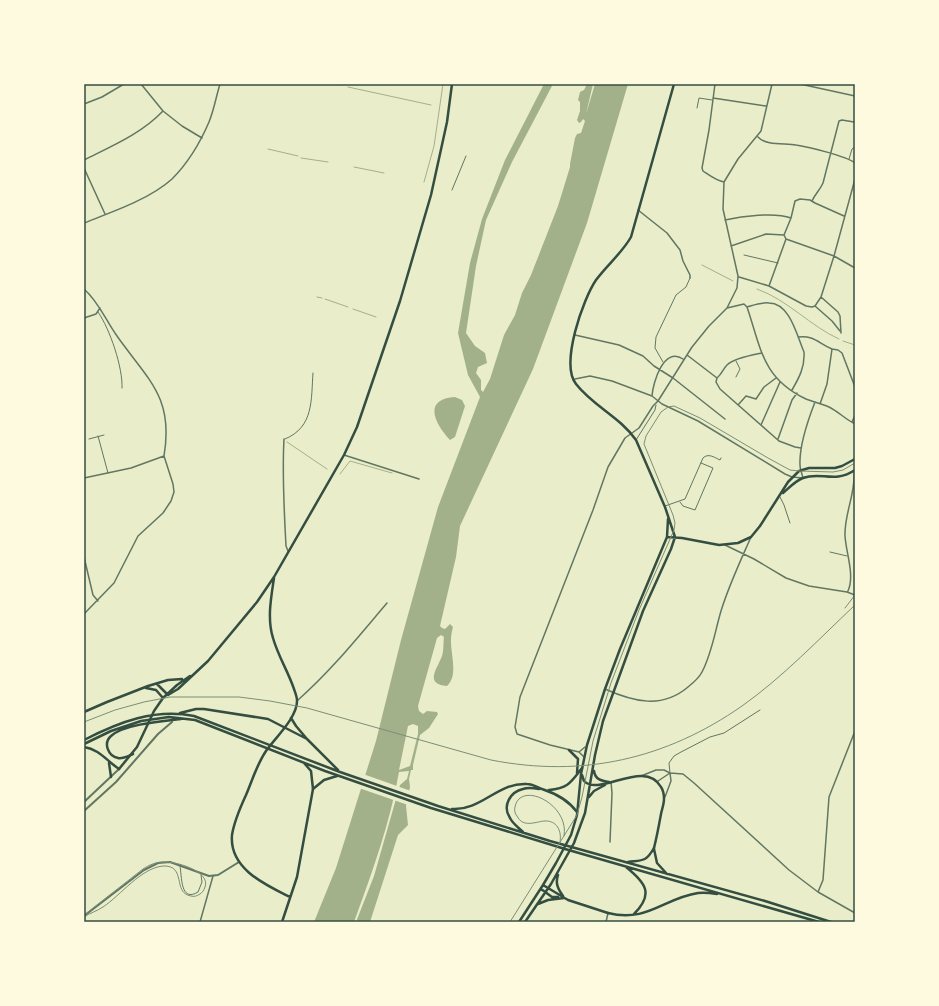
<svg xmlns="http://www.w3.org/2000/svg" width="939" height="1006" font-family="'Varela Round',sans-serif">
<rect width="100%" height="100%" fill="#e9edc9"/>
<path fill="#a3b18a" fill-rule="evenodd" d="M544 84H553L512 162 486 220 476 266 466 333 475 346 485 353 487 363 478 367 476 373 481 380V390L483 392 490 379 504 335 515 315 522 293 531 275 558 206 570 167V164L575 138 577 134 581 133 585 121 583 119 581 122 579 123 577 120 580 111V102L578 100 580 92 584 90 587 84H593L586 114 595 84H628L587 223 533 369 460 526 456 557 440 626 442 628 445 629 450 624 453 627C452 631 451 635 451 639 450 653 459 675 447 686 424 684 437 669 442 656 444 650 443 643 444 637L441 635 437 638 418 706 419 711 423 714 427 711 437 712 438 714 429 728 420 735 413 765V770H411L409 779 410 787 406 806 408 825 398 835 370 922H356L374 876 400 785 407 779 409 771 399 772C390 823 372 873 354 922H314L336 868 376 741 401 640 438 507 480 397 468 375 458 333 470 263 482 219 505 160ZM413 724 418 726V734L410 766 399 770 408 726Z
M455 397 462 400 465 406 455 437 450 440C435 424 422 399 455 397Z"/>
<path fill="#e9edc9" d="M363 774 411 791 408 805 359 788Z"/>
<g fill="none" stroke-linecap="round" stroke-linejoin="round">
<path stroke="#a3b18a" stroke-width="1" d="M337 84 342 85
M348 87 431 105
M268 149 298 156
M301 158 328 162
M354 167 384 173
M424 182 434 146 443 84
M702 265 733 281
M757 289C788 300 810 326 839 339
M317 297 322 298
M325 299 348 307
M353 309 376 317
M843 341 855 345
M287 442 327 469
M340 474 350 461 392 473"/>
<path stroke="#617663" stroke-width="1" d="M697 108 699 98 712 100
M849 159 852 149 855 147
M452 190 466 156
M744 255 778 263
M98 312C110 329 123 368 122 388
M736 361 740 369 736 377
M663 362 655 348 656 337 676 295 686 287 690 278
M98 436 108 473
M89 439 104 435
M285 439C314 427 311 400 313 373
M636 440 655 410 656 405
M780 497 784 505 790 523
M680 502 683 506 695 510 713 468 701 463
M665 506 685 499 703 458C708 453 714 457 720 460L721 458
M830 552 847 556
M670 773 669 763 674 756 681 752 710 737 724 733 760 710
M180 866C182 876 180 903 198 892L202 882 201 875"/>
<path stroke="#617663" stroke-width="1.5" d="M141 84 163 111 182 126 202 138
M715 84 709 130 702 168 703 171C709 175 717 181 724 182
M800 84 855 96
M713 98 766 106
M84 104 102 97 124 84
M758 137C766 146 785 143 796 145 809 147 846 156 855 163
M84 160C112 146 141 134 163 111
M84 168 105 214
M812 201C815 194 820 190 823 183L839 121 842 120 854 122
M638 210 667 233 680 250 683 261 690 275V278
M725 220C742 216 775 212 791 218
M84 223C112 212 150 199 172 179 188 163 200 143 209 122 214 110 216 97 220 84
M784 235 791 218 795 201 800 199 810 200 815 203 844 216
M786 239 834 256 855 268
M731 246 766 234 784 235
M739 277 769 286 806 306 812 307 815 306 832 321 840 331
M769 286 786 239 784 235
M84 289C99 302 106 321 117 336 148 380 174 397 164 456
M821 297 838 312 840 316 841 333
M815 306 821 297 834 256 855 179
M747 307C754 305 762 302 769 303 790 303 797 336 804 352 805 367 799 378 792 390
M727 308 744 304 747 307C761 348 762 378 806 399 814 402 822 404 829 407 839 412 845 419 855 424
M84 318 96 314 100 308
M575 335 619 345 643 356 654 366 673 378 725 419
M798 337C814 335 818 343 832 349L827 384 820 404
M832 349 838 350 842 353 855 387
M687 355 717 378
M717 378 716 382 720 389 779 441 795 447 801 448
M717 378C722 374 723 369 727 365 734 358 752 355 762 353
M575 379 590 376 612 381 652 396
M652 396 662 404 698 421 785 474 792 477 803 478C802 474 800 469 800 465 799 446 808 420 815 402
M652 396C653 382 664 346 683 359
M738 405 746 396 756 399 764 387 776 378
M852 422 855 415
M761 425 780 382
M284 439C282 475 284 510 286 546L288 551
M778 439 792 400 797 393
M344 455 419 479
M84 478 131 468 164 456
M725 545 754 559 786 578 809 586 847 592 855 595
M84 557 93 595 98 601
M848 591C855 575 846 553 845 536 844 514 856 493 854 471
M84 614 114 583 138 536 163 513 171 501 174 492 173 484 164 456
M605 689C634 702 662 709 688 687 693 683 699 678 702 672 712 653 715 631 721 611 729 585 740 562 751 537
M298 700C331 671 358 637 387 603
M579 752 585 747
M584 757 579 752 550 745 517 734 515 727 520 697 593 510 608 467 625 438 639 428 653 406 658 401 692 347 709 326 727 308 737 288 738 276 723 209 724 182 738 159 761 131 772 84
M641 776 656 770H664L670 773 683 774 694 783 789 870 818 892 855 913
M658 781 670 773
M665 797 671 781 670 773
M610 842 612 793 611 782
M818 892 823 880 829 797 855 731
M200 922 213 876
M606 922 608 913"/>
<path stroke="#617663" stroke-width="2" d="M84 802 119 769
M84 811 116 782 158 734 172 722
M84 916 144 870 158 863 170 862 209 876 218 875 239 862"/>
<path stroke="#344e41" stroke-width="2.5" d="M783 493C789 488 795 481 803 478 821 471 834 484 855 470
M667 537 682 538 719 545 738 543 751 537 760 526 788 482 799 471 809 468H835L842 466 855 459
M274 578C271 598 267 619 273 638 278 656 288 671 294 689 295 692 297 697 297 700 298 717 275 738 266 751 257 764 252 781 246 795 240 808 234 822 232 835 229 869 266 885 290 897
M157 684 168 695
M146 688 156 690 163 698
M168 695 178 689 208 661 257 602 274 577 344 455 357 427 400 301 431 195 447 122 452 84
M84 712 107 702 148 686 168 680 182 679
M119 769 137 747 154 711 163 698 177 685 190 676
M594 771C595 779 601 781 609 782
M582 775 584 781C599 797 645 758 661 787 663 790 664 795 664 799 664 804 662 809 661 814 659 825 657 836 654 848
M589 797 594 791 605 785
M558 875C555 883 558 889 563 896
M543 885 568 900 608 913
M541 889 552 897H558
M538 904 548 900 564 898
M282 922 297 877 313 789 324 780 337 776
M519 922 543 885 556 863 571 835 577 815 581 774 587 745 605 689 620 649 667 537 668 519
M525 922 551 884 574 843 578 832 585 813 595 755 603 721 643 611 671 549 675 537 665 507 636 440C620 417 593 406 576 384 560 364 583 299 596 280 607 265 622 253 631 237L674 84"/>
<path stroke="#344e41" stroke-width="2.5" d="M180 713 196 709H204L268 719 307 739
M291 718 296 726 307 739 338 770
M84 740C119 722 155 708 194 716L340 772 438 806 550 841 765 901 831 922
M84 744 111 731 141 721 169 717 195 720 325 771 431 808 565 849 819 922
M84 747C99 749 107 761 119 769
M569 750 578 759 577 773
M133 754C128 756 123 759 118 758 108 756 103 743 111 736 124 724 164 721 181 719
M109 763 111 777
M304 763 311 771 313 789
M549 790C569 788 571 782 582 768
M452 809C481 811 498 782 527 784 532 784 537 787 542 789 557 794 568 800 577 812
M523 832C518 827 513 824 510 818 502 806 510 792 523 789 528 787 534 788 539 789
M654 849 657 863 667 874
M628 862C643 860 646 862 654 848
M626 867C646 883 654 894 634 914
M608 913C647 923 664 898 698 893 704 892 711 893 717 894"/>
<path stroke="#7c8e77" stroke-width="1" d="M560 842C562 831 557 820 544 821 535 822 523 828 517 816 515 814 514 810 515 807 520 780 570 804 564 836
M84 915 143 869C149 865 156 862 163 862 175 861 211 871 205 887 204 890 202 893 200 894 197 896 194 897 191 896 172 893 187 865 163 866 141 868 121 895 103 907 97 911 90 913 84 917
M510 922 577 815 582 797 593 741 611 683 639 610 674 530 675 523 673 515 644 444 646 436 661 412 668 407 674 406 700 418 768 458 790 470 799 471 833 472 843 470 855 463"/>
<path stroke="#7c8e77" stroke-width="1" d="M845 608 855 595
M84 722 115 710 144 702 170 697H239L270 701 307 708 491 760C583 778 666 759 742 706 783 677 819 639 855 605"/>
</g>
<rect width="939" height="1006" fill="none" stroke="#fefae0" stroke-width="170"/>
<rect x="85" y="85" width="769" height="836" fill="none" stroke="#344e41" stroke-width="1.5"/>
</svg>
